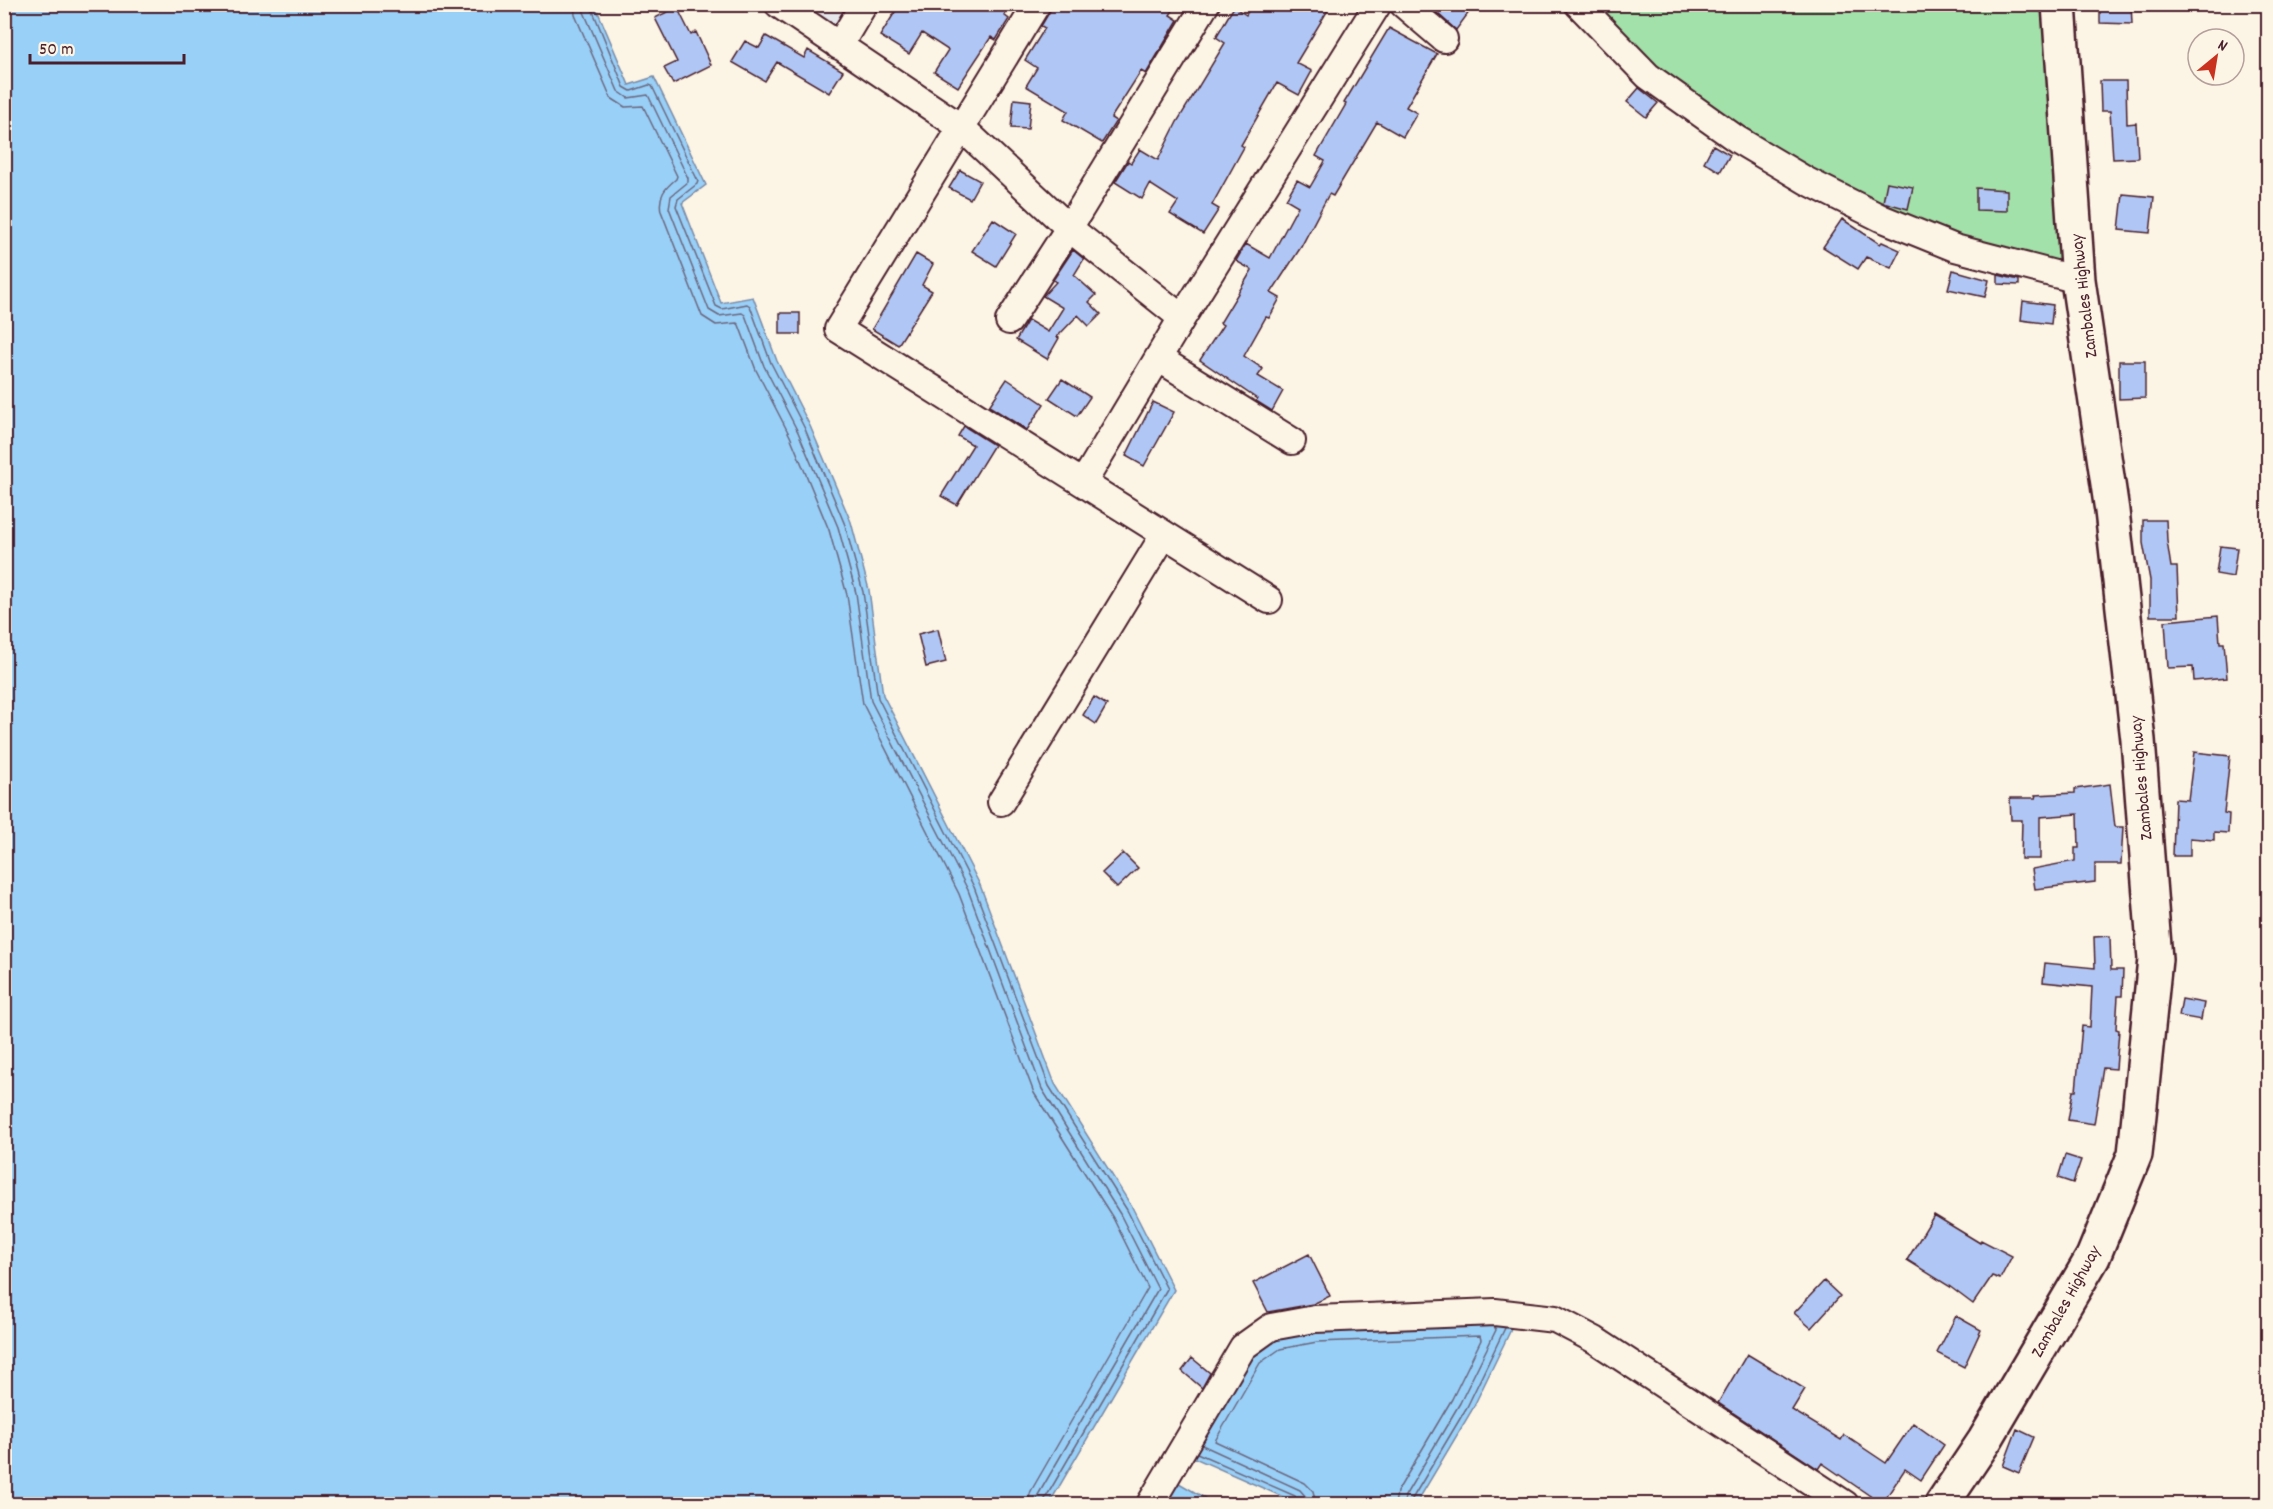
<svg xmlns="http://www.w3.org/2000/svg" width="2273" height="1509" font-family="Dekko,sans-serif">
<rect width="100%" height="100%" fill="#fcf5e5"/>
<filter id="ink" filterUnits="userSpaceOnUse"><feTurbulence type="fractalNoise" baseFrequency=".0167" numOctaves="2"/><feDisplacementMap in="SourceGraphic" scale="12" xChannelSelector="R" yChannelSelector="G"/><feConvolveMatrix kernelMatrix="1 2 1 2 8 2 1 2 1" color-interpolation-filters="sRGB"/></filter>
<g filter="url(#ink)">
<path fill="#e5e7ea" d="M798 5H858L842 31Z"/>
<path fill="#a2e1a9" stroke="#76806a" stroke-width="1.5" d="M1578 5H2059L2078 280 1955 248 1738 140Z"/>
<path fill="#99d0f8" stroke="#7989a6" stroke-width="1.5" d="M5 4 595 5 629 85 654 77 706 185 682 203 721 303 753 297 777 361 810 426 851 522 869 590 883 695 980 885 1055 1084 1132 1207 1174 1290 1049 1504H5Z
M1518 1315 1472 1410 1416 1504H1299L1181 1452 1271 1327Z
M1167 1476 1215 1504H1150Z"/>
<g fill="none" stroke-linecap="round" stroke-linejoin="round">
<path stroke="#6a667d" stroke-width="1.5" d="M574 4 575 15 611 98 625 107 643 106 677 176 676 179C665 188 658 196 661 211L702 316 716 325 737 323 739 325 756 370 790 436 829 530 847 595 863 704 959 894 1034 1093 1113 1218 1148 1288 1031 1491 1027 1504
M583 4 584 12 618 91 628 98 648 95 688 178V182L671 196 669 208 709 310 719 316 742 313 745 315 764 366 798 432 838 527 856 593 871 701 968 890 1042 1089 1120 1214 1158 1289 1038 1495 1036 1504
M590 4 624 87 631 91 649 85 652 86 698 181 697 184 678 199 676 206 716 306 722 309 747 304 750 306 771 363 805 429 845 525 863 592 878 698 974 887 1049 1086 1127 1210 1167 1289 1045 1499 1044 1504
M1202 1445 1300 1490 1306 1497 1307 1504
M1197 1453 1295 1496 1299 1504
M1316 1504 1313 1491 1305 1483 1215 1441 1260 1363 1280 1349 1317 1342 1480 1336 1481 1340 1452 1399 1397 1492 1395 1504
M1404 1504 1405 1496 1460 1403 1496 1330 1494 1326
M1411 1504 1412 1499 1467 1407 1505 1328"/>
</g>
<path fill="#b0c7f5" stroke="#4a1f2b" stroke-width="1.5" d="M900 4H1011L1004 15 1009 19 996 40 991 37 958 87 934 72 948 50 922 33 909 54 880 36Z
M1054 4H1177L1170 15 1178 20 1146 74 1141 71 1111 118 1116 121 1102 143 1063 120 1068 111 1026 86 1037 68 1025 60 1045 28 1041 26Z
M1252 4H1319L1328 10 1296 63 1312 71 1299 95 1277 83 1241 145 1244 147 1212 205 1219 209 1203 234 1170 214 1178 202 1150 184 1142 199 1115 182 1128 161 1131 163 1140 149 1158 160 1177 122 1225 43 1216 37 1229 15 1234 7 1246 15Z
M1427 4H1475L1456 30Z
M2100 4H2131L2132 24 2100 23Z
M677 7 691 35 696 32 711 65 673 84 664 68 677 62 655 18Z
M1389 28 1437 54 1406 107 1417 113 1403 137 1377 122 1333 196 1329 194 1301 247 1271 293 1280 298 1269 318 1266 317 1244 356 1263 369 1258 376 1283 391 1272 411 1256 401 1257 399 1200 360 1223 325 1220 323 1252 270 1236 261 1244 247 1246 244 1270 258 1298 206 1286 199 1297 180 1310 187 1325 161 1316 156 1346 104 1344 103Z
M766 36 804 58 808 50 843 71 829 93 777 62 765 81 732 62 745 41 759 48Z
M2100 81H2126L2127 124 2136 123 2138 158 2113 159 2110 111H2101Z
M1639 88 1658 103 1646 117 1627 102Z
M1014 99 1031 101 1028 129 1011 128Z
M1713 145 1730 155 1720 172 1704 162Z
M960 170 980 181 970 199 949 188Z
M1887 182 1913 187 1908 209 1883 202Z
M1976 188 2007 190V211L1976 210Z
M2123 194 2154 197 2150 233 2119 230Z
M993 219 1016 234 996 266 972 251Z
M1842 219 1880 244 1882 242 1900 250 1891 268 1866 257 1858 269 1823 247Z
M1073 250 1084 259 1074 275 1096 295 1089 302 1101 314 1089 326 1078 315 1057 337 1059 338 1047 359 1016 340 1028 320 1048 332 1063 308 1043 296 1056 282 1053 280Z
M916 254 933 264 922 285 932 291 898 345 872 329Z
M1953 270 1989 280 1985 297 1948 289Z
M1998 275 2019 280V285L1998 284Z
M2023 301 2053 305 2051 324 2021 320Z
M780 313H800V334H780Z
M2119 361H2145V398L2119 399Z
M1007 379 1044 404 1027 430 989 406Z
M1062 379 1090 397 1077 416 1049 398Z
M1153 402 1174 412 1144 466 1126 456Z
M964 426 994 445 957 505 941 496 973 445 958 436Z
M2143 520H2166L2167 541 2171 567H2177L2179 616H2150V580L2143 543Z
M2220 546 2237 548 2233 577 2216 574Z
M2218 616 2220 643H2224L2227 678 2194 681 2193 667 2168 668 2165 621Z
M938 629 946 662 926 667 918 634Z
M1094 697 1107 705 1096 724 1083 715Z
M2194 752 2230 756 2224 813 2229 814 2228 833 2214 832V840L2190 838V856H2173L2175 799 2188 800Z
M2110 784 2115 827H2123L2121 864H2095V882L2035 889 2032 869 2075 861V848H2079L2078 814 2040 817V859H2021L2022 820H2011L2010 798H2036L2035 795 2075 793V789Z
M1123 853 1138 868 1117 888 1102 873Z
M2110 936 2111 970H2123L2122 996H2118L2116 1029 2119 1030 2116 1069 2103 1068 2094 1124 2068 1120 2073 1091H2076L2082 1026 2090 1027 2092 987 2043 982 2045 963 2095 968 2094 937Z
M2182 999 2204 1003 2201 1020 2179 1016Z
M2065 1155 2081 1160 2073 1183 2058 1178Z
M1934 1215 1980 1243 1981 1240 2012 1256 2000 1279 1992 1276 1973 1304 1949 1286 1907 1260Z
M1309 1254 1330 1296 1313 1304 1268 1312 1253 1283Z
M1824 1281 1840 1296 1811 1328 1794 1313Z
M1956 1316 1981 1330 1964 1367 1937 1353Z
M1747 1354 1805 1389 1792 1410 1841 1440 1844 1435 1886 1463 1913 1423 1944 1445 1921 1480 1905 1469 1882 1504 1822 1463 1818 1469 1718 1403Z
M1192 1358 1210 1373 1202 1388 1182 1371Z
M2017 1429 2034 1437 2019 1473 2003 1466Z"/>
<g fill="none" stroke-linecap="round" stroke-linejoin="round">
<g stroke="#4a1f2b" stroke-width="30">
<path id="minor" d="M778 4 962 128 1069 228 1182 318
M1037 4 838 329 1269 600
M1403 4 1444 39
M1578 4 1648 76 1738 140 1807 181 1881 218 1955 248 2078 280
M839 46 864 4
M1009 321 1069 228 1206 4
M1158 358 1292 441
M1083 483 1182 318 1378 4
M1001 802 1164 535
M1150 1504 1243 1347 1271 1327 1315 1319 1495 1312 1555 1319 1595 1340 1845 1504"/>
</g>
<g stroke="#4a1f2b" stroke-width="38">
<path id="major" d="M1942 1504 1985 1440 2093 1257 2135 1154 2155 959 2138 740 2112 511 2078 280 2059 4"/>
</g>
<use href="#minor" stroke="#fcf5e5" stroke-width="26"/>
<use href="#major" stroke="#fcf5e5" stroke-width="33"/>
</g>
</g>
<g text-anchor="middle" stroke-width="6" stroke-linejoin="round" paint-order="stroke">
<g font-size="18" fill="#4a1f2b" stroke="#fcf5e5">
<text transform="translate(2083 296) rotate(-97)" y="6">Zambales Highway</text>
<text transform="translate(2140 778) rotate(-95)" y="6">Zambales Highway</text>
<text transform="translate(2065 1301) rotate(-61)" y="6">Zambales Highway</text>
</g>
</g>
<rect width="2273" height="1509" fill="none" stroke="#fcf5e5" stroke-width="24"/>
<rect x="12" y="12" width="2249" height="1485" fill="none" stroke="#4a1f2b" stroke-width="2" filter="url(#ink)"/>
<g transform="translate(2216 57) rotate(30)"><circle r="28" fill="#fcf5e5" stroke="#b59f9b" stroke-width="1.5"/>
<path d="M0-4.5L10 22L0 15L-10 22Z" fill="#c8321e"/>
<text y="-9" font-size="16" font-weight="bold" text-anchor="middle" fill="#4a1f2b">N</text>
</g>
<path d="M30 54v9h154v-9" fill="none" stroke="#4a1f2b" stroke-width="3"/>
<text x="39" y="54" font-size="18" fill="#4a1f2b" stroke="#fcf5e5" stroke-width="4.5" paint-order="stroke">50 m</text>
</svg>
